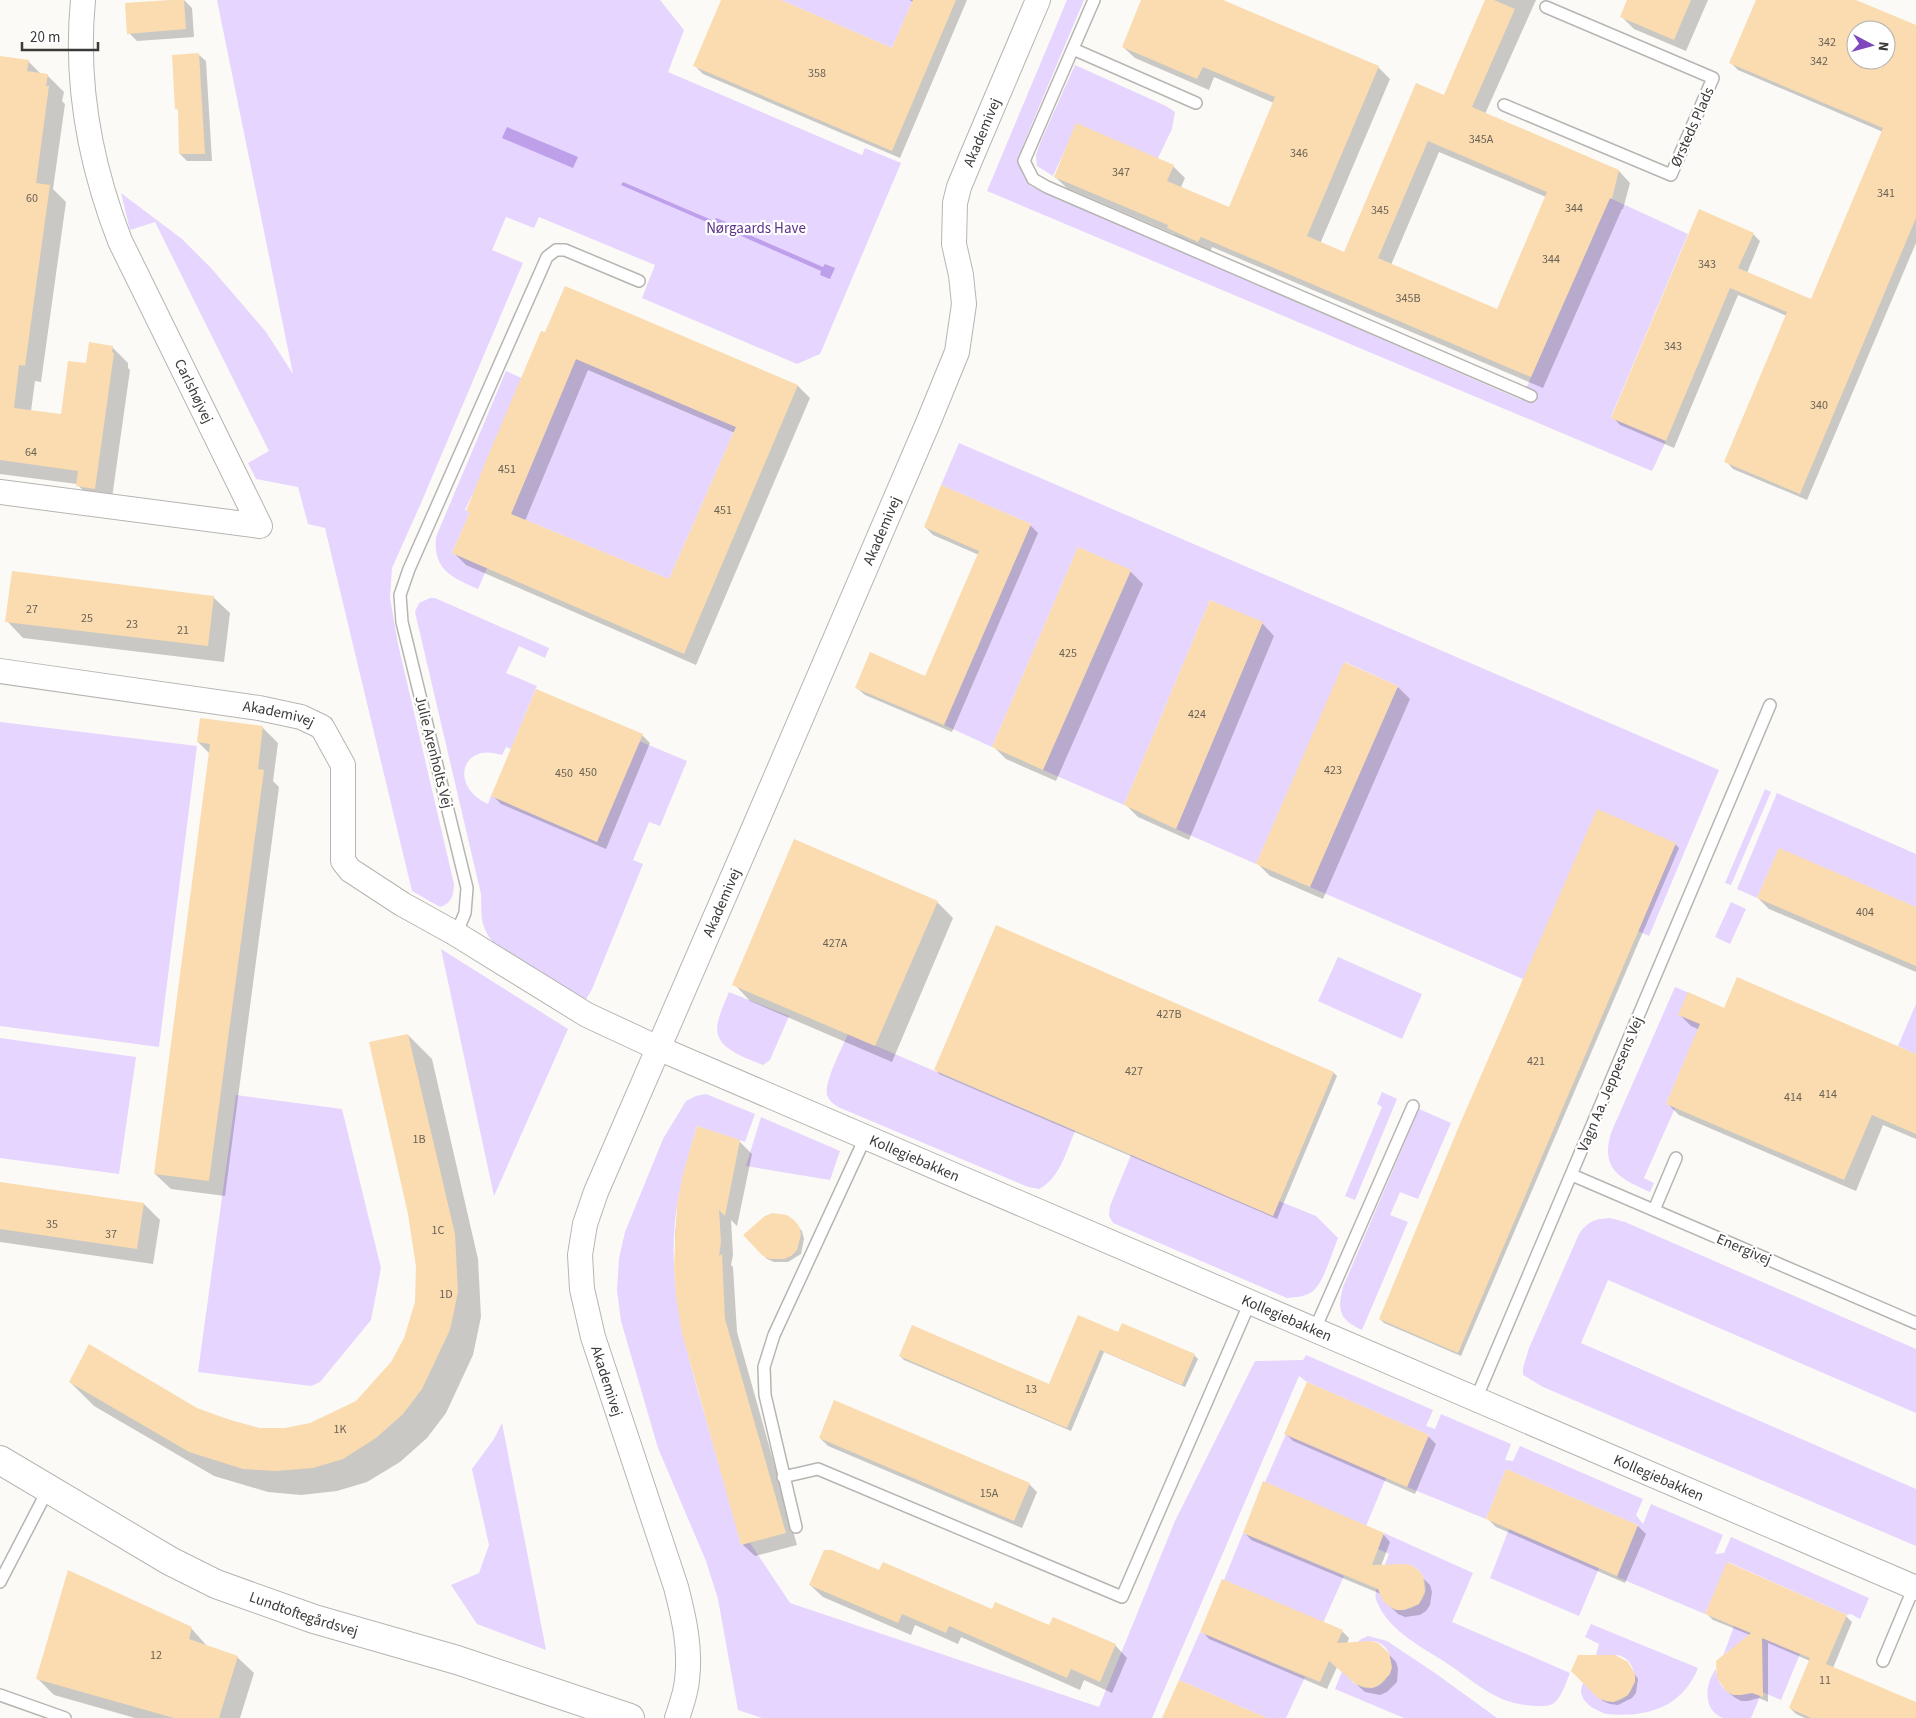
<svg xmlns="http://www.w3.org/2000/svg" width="1916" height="1718" font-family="'Source Sans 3',sans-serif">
<rect width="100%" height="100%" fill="#fcfaf6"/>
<path fill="#e5d5ff" d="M217 0H660L684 30 668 72 862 155 865 148 901 163 820 354 797 364 642 298 655 265 539 217 534 228 506 217 492 250 523 263 421 503 392 568 390 598 398 644 454 884C454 895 451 904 440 907L412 891 325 528 308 524 298 487 256 479 248 463 269 451 155 222 130 230 121 193 182 239 211 268 266 332 293 374Z
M781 0H913L892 48Z
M1067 0H1084L1023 145C1019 164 1018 169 1030 186L1521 400 1610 198 1688 234 1611 417 1666 441 1652 471 987 191Z
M1075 65 1166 106 1175 112 1172 129 1157 160 1077 124 1053 176 1037 166 1036 155 1041 141Z
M576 359 736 427 669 579 511 514Z
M506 371 526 380 476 496 472 495 465 510 470 512 452 553 487 568 478 589C451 577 433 570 436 537Z
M959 443 1719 770 1649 936 1638 931 1676 843 1523 979 1310 887 1398 686 1345 662 1256 864 1176 829 1262 623 1210 600 1124 805 1043 770 1131 571 1078 547 992 747 944 725 1031 524 941 485Z
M430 598H435L549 648 545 658 519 646 506 673 537 686 511 749 506 747 502 755C461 741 449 787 488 804L491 796 597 842 639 741 687 761 660 826 649 822 633 860 643 864 592 989 585 1001 494 943C479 925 482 916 481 894L415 612 419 603Z
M0 722 197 746 159 1047 0 1026Z
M1765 789 1771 792 1731 885 1725 883Z
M1777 793 1916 854V907L1779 849 1757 898 1737 889Z
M1731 902 1746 909 1730 944 1715 937Z
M441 949 568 1029 494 1196Z
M1338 957 1422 994 1402 1039 1318 1001Z
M1675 987 1710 1002 1666 1104 1675 1108 1644 1178 1654 1183 1650 1192C1621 1179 1600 1170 1611 1133Z
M729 992 789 1016 770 1060 763 1065C745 1057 711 1048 718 1022 720 1012 725 1002 729 992Z
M1916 1004V1054L1898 1046Z
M848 1034 1075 1131C1066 1152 1060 1178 1039 1189L1028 1187 838 1107C834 1104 829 1101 827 1095 824 1082 842 1048 848 1034Z
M0 1038 136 1057 119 1174 0 1158Z
M1382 1092 1397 1099 1355 1200 1345 1196 1382 1107 1377 1104Z
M706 1094 755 1114 745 1142 697 1126C687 1161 676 1196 674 1234 671 1297 686 1349 703 1409 716 1454 729 1499 741 1545L750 1543 790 1603 1099 1707 1175 1521 1255 1361 1303 1360 1306 1355 1433 1410 1426 1426 1435 1429 1441 1414 1511 1444 1505 1460 1513 1461 1520 1446 1643 1499 1636 1515 1643 1524 1651 1504 1723 1535 1715 1554 1724 1553 1731 1537 1869 1598 1860 1619 1851 1614 1847 1615 1728 1562 1705 1614 1617 1577 1638 1525 1506 1469 1486 1519 1407 1487 1429 1435 1307 1382 1299 1376 1152 1718H762L738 1710 718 1599 706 1561 658 1448 621 1321 617 1290 619 1258 625 1232 663 1139 686 1101 696 1096Z
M236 1095 342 1109 381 1268 371 1320 320 1382 311 1386 198 1372Z
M1419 1109 1451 1123 1418 1199 1400 1192 1390 1215 1408 1222 1362 1330C1339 1320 1337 1310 1343 1287Z
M761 1117 840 1151 830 1180 746 1166Z
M1131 1155 1273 1216 1279 1201 1316 1216 1338 1238C1332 1252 1324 1282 1313 1291 1306 1297 1295 1297 1287 1298L1113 1223 1109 1216 1110 1206Z
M1610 1218 1625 1222 1916 1349V1413L1608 1280 1581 1343 1916 1489V1546L1543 1387 1523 1375V1368L1529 1348 1579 1234C1588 1221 1595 1219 1610 1218Z
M502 1423 546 1650 477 1624 451 1585 479 1573 489 1545 472 1469 494 1439Z
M1286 1434 1386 1478 1366 1526 1265 1482Z
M1509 1529 1599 1568 1579 1616 1490 1578Z
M1243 1533 1344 1576 1323 1623 1224 1580Z
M1384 1533 1473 1573 1452 1622 1570 1673C1566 1682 1562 1697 1554 1703 1545 1710 1513 1704 1502 1699 1484 1691 1468 1678 1451 1666 1426 1649 1389 1632 1377 1602 1374 1595 1376 1590 1379 1584 1381 1623 1432 1614 1425 1582 1424 1576 1419 1570 1414 1567 1404 1561 1394 1565 1385 1571V1564L1389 1554 1378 1549Z
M1591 1624 1698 1668C1682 1707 1648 1718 1606 1714 1598 1711 1586 1706 1582 1696 1579 1689 1584 1681 1588 1675L1598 1698C1638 1716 1646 1658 1616 1655 1610 1655 1600 1660 1594 1663L1599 1644 1585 1637Z
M1734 1626 1800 1654 1781 1700 1762 1692 1751 1718C1743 1718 1730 1718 1723 1718 1702 1710 1705 1683 1716 1669 1718 1689 1730 1698 1749 1693L1728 1651 1723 1656Z
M1200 1632 1305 1677 1286 1718H1267L1179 1680Z
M1368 1636 1387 1641 1435 1673 1497 1718H1404L1335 1689 1345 1664C1346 1674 1350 1682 1359 1686 1392 1700 1404 1644 1372 1641 1367 1641 1361 1643 1356 1644L1361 1639Z"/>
<path fill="#bd9fea" d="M507 127 578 157 573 168 502 138Z
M623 182 714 221 716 218 726 222 722 232 712 228 713 225 709 223 621 185Z
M738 230 823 267 825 264 835 268 830 279 820 275 821 271 737 234Z"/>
<path fill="#0003" fill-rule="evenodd" d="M184 0 192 8 194 37 137 41 129 33Z
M723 0H778L893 50 913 2 909 0H967L900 158 703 74 695 66Z
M1143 0H1219L1378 67 1390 79 1320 244 1344 254 1444 97 1487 0H1536L1485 114 1619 171 1630 183 1623 209H1622L1543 388 1212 247 1210 252 1180 239 1174 234 1067 188 1055 177 1173 166 1185 178 1181 187 1229 209 1274 103 1214 77 1209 90 1135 58 1123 47ZM1439 152 1546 197 1498 310 1391 265Z
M1629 0H1708L1686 51 1634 29 1622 17Z
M1757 0H1853L1916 27V243L1807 500 1733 469 1726 461 1787 316 1738 295 1674 448 1620 425 1613 417 1753 234 1760 241 1747 273 1812 301 1883 132 1738 70 1731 63ZM1856 30H1886V60H1856Z
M198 54 206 61 212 161H187L180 154 179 111 177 109Z
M0 58 28 61 41 74 47 75 64 92 62 101 65 104 53 189 66 202 41 382 35 381 31 411 62 416 87 365 112 347 128 363V368L130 370 111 505 94 502 77 484 0 474Z
M542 332 798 386 810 398 696 665 466 565 454 553 471 513 468 510ZM588 370 735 433 669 581 525 521Z
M1030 525 1038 533 952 732 865 695 857 688 926 678 979 555 933 535 925 527Z
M1078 548 1130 571 1143 584 1056 781 1006 759 994 747Z
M213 597 230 613 224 662 23 638 7 621Z
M1262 623 1274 636 1189 840 1138 817 1126 805Z
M1398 687 1410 699 1323 899 1270 876 1258 864Z
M262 727 278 743 273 781 279 787 225 1196 171 1189 155 1174 210 754 198 742Z
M642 735 650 743 606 849 501 804 493 796Z
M1675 844 1679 848 1461 1356 1384 1323 1380 1319Z
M1758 898 1916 909V972L1769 909Z
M937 902 953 918 892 1062 750 1001 734 984Z
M996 927 1334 1073 1337 1076 1277 1219 939 1074 936 1070Z
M1725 1009 1916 1055V1139L1883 1125 1856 1191 1679 1115 1668 1104 1700 1030 1691 1026 1680 1015Z
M408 1035 432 1059 478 1259 481 1317 473 1355 446 1413 427 1438 400 1462 367 1482 337 1491 301 1495 268 1492 214 1476 94 1406 70 1382 197 1410 259 1429 285 1430 310 1424 357 1402 392 1362 405 1339 416 1302 418 1267Z
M739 1141 752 1154 737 1226 731 1220 733 1255 731 1265 733 1267 737 1332 797 1545 755 1556 742 1544 677 1296 675 1234 678 1206Z
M0 1183 144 1204 160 1220 153 1264 0 1242Z
M787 1216 802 1231 804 1239 801 1254 788 1262H774L767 1259 745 1235Z
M1119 1334 1194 1355 1198 1359 1185 1387 1104 1352 1071 1431 904 1360 900 1356 1050 1386Z
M1285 1433 1428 1436 1436 1444 1415 1494 1293 1441Z
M820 1438 1029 1484 1037 1492 1022 1528 828 1446Z
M1506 1470 1638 1526 1646 1534 1625 1583 1496 1527 1488 1519Z
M1244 1532 1383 1534 1390 1542 1381 1566 1412 1567 1430 1585 1432 1592 1430 1605 1426 1611 1420 1615 1405 1617 1398 1614 1384 1600 1381 1594 1251 1540Z
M880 1572 993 1610 1115 1645 1127 1658 1112 1693 1084 1680 1080 1690 961 1637 958 1644 915 1625 911 1635 823 1597 810 1585Z
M1706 1613 1846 1616 1852 1622 1833 1668 1916 1703V1718H1805L1796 1714 1790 1708 1810 1661 1768 1643V1702L1759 1698 1748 1701H1741L1734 1697 1727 1691 1750 1635 1713 1620Z
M191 1628 207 1646 237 1657 254 1673 240 1718H135L54 1695 38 1679Z
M1202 1631H1342L1349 1638 1347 1644 1383 1648 1396 1662 1398 1668 1397 1682 1387 1692 1380 1695 1365 1692 1337 1667 1327 1689 1209 1639Z
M1627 1663 1638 1679 1636 1693 1632 1698 1618 1705 1610 1704 1603 1701 1573 1671Z"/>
<path fill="#fadcb0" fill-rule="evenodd" d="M170 0H184L186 29 127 34 125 3Z
M721 0H781L892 48 913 0H956L892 151 693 66Z
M1141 0H1223L1379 66 1307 236 1344 252 1416 83 1444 95 1485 0H1494L1515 9 1472 107 1619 170 1612 199 1610 198 1531 377 1201 237 1198 242 1167 228 1168 225 1054 177 1076 123 1174 165 1167 181 1229 207 1275 97 1203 67 1197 79 1122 47ZM1428 141 1547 192 1497 309 1378 258Z
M1627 0H1691L1674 40 1620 17Z
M1756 0H1856L1916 25V218L1800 494 1724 462 1787 312 1730 288 1666 441 1611 418 1699 209 1754 233 1738 268 1811 299 1883 128 1729 63ZM1856 30H1886V60H1856Z
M199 53 205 154H179L178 109H175L172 55Z
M0 56 29 60 27 71 48 74 46 86H49L36 183 50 185 25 366 19 365 14 408 61 414 68 361 86 363 89 342 113 346 112 352 114 353 95 489 76 486 78 471 0 460Z
M565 286 798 385 684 654 452 553 470 512 466 511 488 456 541 331 545 332ZM576 359 736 427 669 579 511 514Z
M941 485 1031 524 944 725 855 688 870 652 925 676 979 551 924 527Z
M1078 547 1131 570 1043 770 992 747Z
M12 571 214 596 208 646 5 622Z
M1210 600 1263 622 1176 829 1124 805Z
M1344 662 1398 686 1310 887 1256 864Z
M536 689 643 734 597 842 491 796Z
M200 718 263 726 258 769 264 770 209 1181 154 1174 210 744 197 742Z
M1597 809 1676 843 1458 1353 1379 1319 1459 1126Z
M794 839 938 901 875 1046 732 985Z
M1779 848 1916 907V966L1757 898Z
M996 925 1334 1072 1273 1216 934 1070Z
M1737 977 1916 1054V1134L1872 1115 1844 1180 1666 1104 1700 1024 1678 1015 1688 992 1724 1008Z
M408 1034 455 1234 458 1292 450 1330 422 1389 403 1414 376 1438 343 1459 313 1468 276 1471 243 1469 189 1452 69 1382 89 1344 197 1408 230 1420 260 1428H285L310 1423 356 1401 391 1362 404 1338 415 1302 416 1267 408 1214 369 1042Z
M697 1126 740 1140 725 1216 719 1210 721 1242 719 1256 722 1254 725 1319 786 1533 741 1545 682 1333 676 1296 674 1266 677 1205 683 1174Z
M0 1182 144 1203 137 1249 0 1229Z
M772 1213 787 1215 794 1220 799 1226 801 1234 797 1250 791 1256 784 1259H769L762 1255 743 1235 765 1216Z
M1078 1315 1118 1332 1122 1323 1195 1354 1182 1385 1100 1350 1067 1428 899 1356 912 1325 1049 1384Z
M1307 1382 1429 1435 1407 1487 1284 1434Z
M834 1400 1030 1483 1014 1521 819 1438Z
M1506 1469 1638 1525 1617 1576 1486 1519Z
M1263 1481 1384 1533 1372 1565 1406 1564 1413 1566 1418 1570 1423 1576 1425 1591 1419 1604 1404 1610H1396L1389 1606 1383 1601 1378 1589 1243 1533Z
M824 1550H832L879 1570 883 1562 992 1609 995 1602 1049 1625 1053 1617 1116 1644 1100 1682 1071 1669 1067 1678 949 1626 946 1633 902 1614 898 1623 809 1585Z
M1727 1562 1847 1615 1826 1664 1916 1702V1718H1811L1789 1708 1810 1658 1762 1638 1763 1697 1752 1693 1741 1695H1733L1726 1691 1717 1678 1716 1661 1751 1633 1705 1614Z
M68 1570 192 1627 189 1639 238 1656 219 1718H174L36 1679Z
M1222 1579 1343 1630 1337 1643 1371 1641 1378 1643 1389 1653 1392 1667 1390 1674 1379 1685 1372 1688 1364 1687 1356 1684 1329 1661 1320 1682 1200 1632Z
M1578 1655H1615L1628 1662 1635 1674V1682L1628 1695 1614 1702 1606 1701 1598 1698 1571 1671Z
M1179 1680 1267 1718H1162Z"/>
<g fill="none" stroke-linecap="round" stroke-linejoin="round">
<g stroke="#b7b5b2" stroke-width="14">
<path id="service" d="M1094 0 1024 161 1033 179 1047 187 1531 396
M1073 49 1196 103
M1504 105 1671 175 1713 78 1546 7
M456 934 465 913 467 888 402 622 400 595 409 569 547 257 556 250H565L639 281
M1572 1175 1916 1323
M1654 1210 1676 1158
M1315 1329 1413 1106
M1476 1399 1770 705
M783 1477 818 1469 1122 1597 1250 1302
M796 1527 765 1395 764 1367 774 1335 866 1136
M0 1582 41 1503 47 1488
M1883 1661 1914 1587
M0 1695 65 1718"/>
</g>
<g stroke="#b7b5b2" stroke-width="26">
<g id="minor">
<path d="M0 492 260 526 120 241C90 164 75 82 83 0"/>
<path id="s1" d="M0 671 259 708 301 717 322 727 343 765V861L350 870 402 904 456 934 587 1015 658 1048 1916 1588"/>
<path id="s2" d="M677 1718C681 1706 686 1693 687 1680 691 1648 684 1618 676 1587L593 1337 582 1289 580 1255 585 1224 596 1192 753 830 928 423 957 352 964 304 961 275 954 244 955 203 959 187 971 158 1038 0"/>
</g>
</g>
<g stroke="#b7b5b2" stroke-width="30">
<g id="tertiary">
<path id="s3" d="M0 1460 170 1561 216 1584 314 1619 457 1660 630 1718"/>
</g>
</g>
<use href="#service" stroke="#fff" stroke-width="11"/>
<use href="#minor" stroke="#fff" stroke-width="24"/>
<use href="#tertiary" stroke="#fff" stroke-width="28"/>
</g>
<g text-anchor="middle" stroke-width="4.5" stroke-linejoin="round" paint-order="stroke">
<g font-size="12" fill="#6b6256">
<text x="1827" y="46">342</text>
<text x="1819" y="65">342</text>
<text x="817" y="77">358</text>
<text x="1481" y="143">345A</text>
<text x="1299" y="157">346</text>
<text x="1121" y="176">347</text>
<text x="1886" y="197">341</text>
<text x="32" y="202">60</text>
<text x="1574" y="212">344</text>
<text x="1380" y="214">345</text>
<text x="1551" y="263">344</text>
<text x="1707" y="268">343</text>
<text x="1408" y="302">345B</text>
<text x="1673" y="350">343</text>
<text x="1819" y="409">340</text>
<text x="31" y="456">64</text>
<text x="507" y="473">451</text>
<text x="723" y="514">451</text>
<text x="32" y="613">27</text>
<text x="87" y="622">25</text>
<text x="132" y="628">23</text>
<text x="183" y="634">21</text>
<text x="1068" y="657">425</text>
<text x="1197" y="718">424</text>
<text x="1333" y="774">423</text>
<text x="588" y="776">450</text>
<text x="564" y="777">450</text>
<text x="1865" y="916">404</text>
<text x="835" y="947">427A</text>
<text x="1169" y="1018">427B</text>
<text x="1536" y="1065">421</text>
<text x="1134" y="1075">427</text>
<text x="1828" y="1098">414</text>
<text x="1793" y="1101">414</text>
<text x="419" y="1143">1B</text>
<text x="52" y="1228">35</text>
<text x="438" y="1234">1C</text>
<text x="111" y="1238">37</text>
<text x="446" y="1298">1D</text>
<text x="1031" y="1393">13</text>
<text x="340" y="1433">1K</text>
<text x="989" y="1497">15A</text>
<text x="156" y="1659">12</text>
<text x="1825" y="1684">11</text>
</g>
<g font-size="15" fill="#3b3a38" stroke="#fff">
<text transform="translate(1692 127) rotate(-66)" y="5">Ørsteds Plads</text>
<text dy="5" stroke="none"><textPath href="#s2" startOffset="1686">Akademivej</textPath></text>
<text transform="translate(194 391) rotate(64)" y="5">Carlshøjvej</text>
<text dy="5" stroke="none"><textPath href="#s2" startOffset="1266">Akademivej</textPath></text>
<text dy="5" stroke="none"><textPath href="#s1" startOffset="282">Akademivej</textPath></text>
<text transform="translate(434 752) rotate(76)" y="5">Julie Arenholts Vej</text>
<text dy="5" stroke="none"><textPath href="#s2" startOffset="861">Akademivej</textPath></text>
<text transform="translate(1610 1084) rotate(-67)" y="5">Vagn Aa. Jeppesens Vej</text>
<text dy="5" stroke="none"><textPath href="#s1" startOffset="1114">Kollegiebakken</textPath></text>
<text transform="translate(1744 1249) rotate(23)" y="5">Energivej</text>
<text dy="5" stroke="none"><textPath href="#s1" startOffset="1519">Kollegiebakken</textPath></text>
<text transform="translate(607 1381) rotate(72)" y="5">Akademivej</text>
<text dy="5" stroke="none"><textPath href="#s1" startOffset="1924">Kollegiebakken</textPath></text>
<text dy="5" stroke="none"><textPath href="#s3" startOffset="342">Lundtoftegårdsvej</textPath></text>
</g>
<g font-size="15" fill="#5c338a" stroke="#fff">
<text x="756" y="233">Nørgaards Have</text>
</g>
</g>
<g transform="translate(1871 45) rotate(96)"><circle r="24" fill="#ffffff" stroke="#b1b0af"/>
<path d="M0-4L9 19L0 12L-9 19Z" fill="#7e47be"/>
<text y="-8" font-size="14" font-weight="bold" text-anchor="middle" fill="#3b3a38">N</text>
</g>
<path d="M22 42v8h76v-8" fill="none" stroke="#3b3a38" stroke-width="2.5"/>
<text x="30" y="42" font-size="15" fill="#3b3a38" stroke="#ffffff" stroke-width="4" paint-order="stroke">20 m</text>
</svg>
